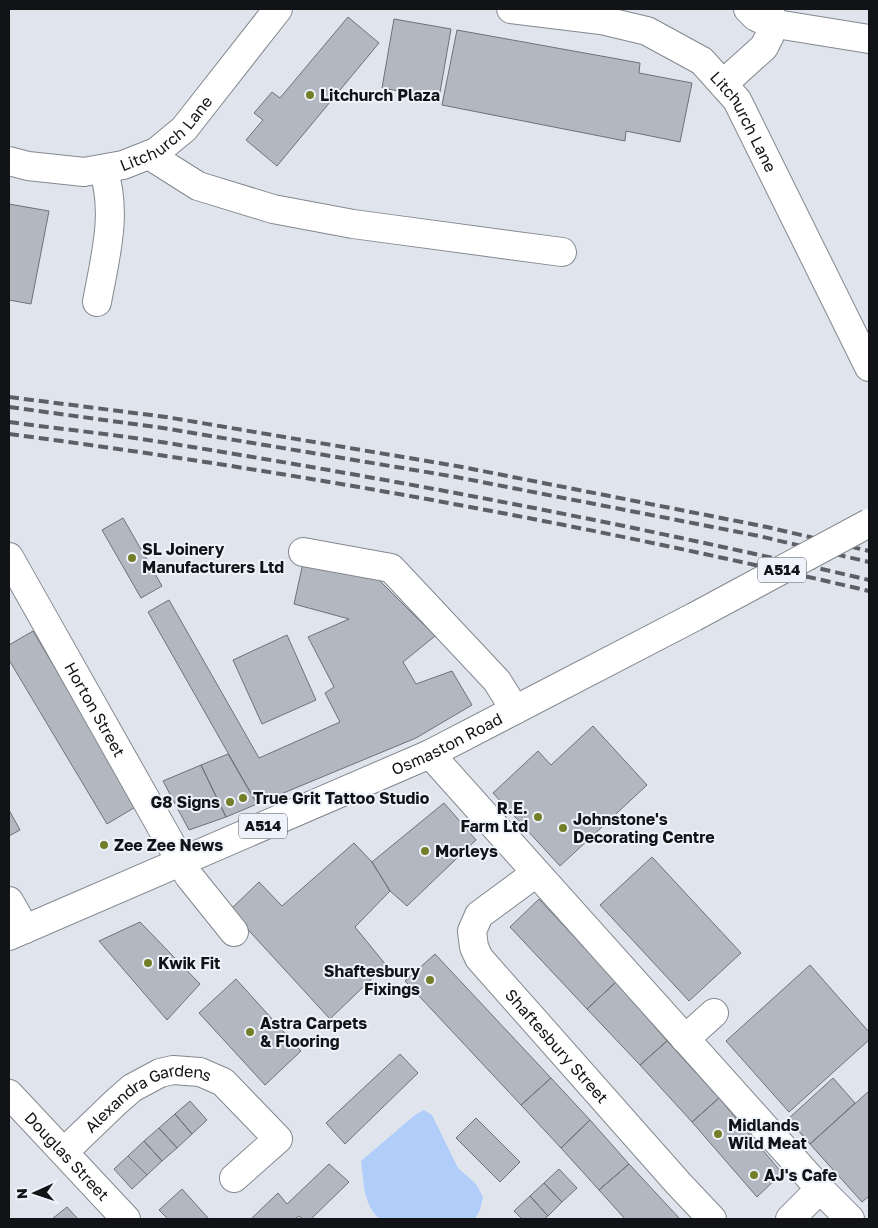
<svg xmlns="http://www.w3.org/2000/svg" width="878" height="1228" font-family="'Golos Text',sans-serif">
<rect width="100%" height="100%" fill="#e0e5ed"/>
<path fill="#b1cdf9" d="M424 1110 432 1115 458 1168 476 1184 483 1197 480 1210 475 1219H380C363 1206 364 1181 361 1161L415 1115Z"/>
<path fill="#b3b8c0" stroke="#6d7279" d="M348 17 379 43 277 166 246 140 263 120 254 113 272 92 280 98Z
M394 19 451 29 439 98 382 88Z
M457 30 640 63 639 73 692 83 680 142 626 131 625 141 442 105Z
M9 204 49 211 31 304 9 300Z
M123 518 162 586 141 598 102 530Z
M303 563 376 577 435 636 403 662 416 684 452 671 472 705 416 738 257 804 148 612 169 600 259 758 340 722 325 693 334 687 308 637 349 619 294 604Z
M33 631 137 806 107 824 9 660V645Z
M287 635 316 700 262 724 233 660Z
M593 726 647 785 560 866 493 793 538 751 551 765Z
M228 754 257 804 226 817 201 765Z
M201 765 226 817 189 830 163 781Z
M444 803 476 840 407 906 390 891 372 862Z
M9 810 20 830 9 836Z
M354 843 372 862 390 891 355 927 386 965 330 1019 230 910 259 882 282 906Z
M652 857 741 953 689 1001 600 905Z
M539 899 616 982 587 1009 510 927Z
M140 922 200 984 167 1020 99 941Z
M435 954 551 1078 521 1105 405 981Z
M810 965 869 1032V1040L789 1112 726 1041Z
M236 979 301 1051 265 1085 199 1013Z
M616 982 667 1041 640 1065 587 1009Z
M667 1041 719 1098 692 1122 640 1065Z
M400 1054 418 1073 345 1144 326 1123Z
M551 1078 590 1120 561 1148 521 1105Z
M833 1078 855 1103 810 1144 788 1119Z
M869 1091V1196L862 1202 810 1144Z
M719 1098 782 1173 757 1197 692 1122Z
M190 1101 207 1120 192 1134 175 1114Z
M175 1114 192 1134 177 1148 159 1128Z
M476 1118 520 1162 500 1182 456 1138Z
M590 1120 629 1164 599 1190 561 1148Z
M159 1128 177 1148 162 1161 144 1141Z
M144 1141 162 1161 147 1175 128 1156Z
M128 1156 147 1175 132 1189 114 1169Z
M329 1164 349 1182 311 1219H303L299 1216 295 1219H251L278 1193 287 1204Z
M629 1164 680 1219H625L599 1190Z
M559 1169 577 1188 562 1202 544 1183Z
M544 1183 562 1202 548 1216 530 1196Z
M182 1189 209 1219H168L159 1210Z
M530 1196 548 1216 544 1219H522L514 1211Z
M67 1207 78 1219H52Z"/>
<g fill="none" stroke-linecap="round" stroke-linejoin="round">
<g stroke="#83888f" stroke-width="30">
<g id="minor">
<path id="s1" d="M511 9 601 20 647 31 702 61 737 100 869 367"/>
<path d="M748 9 756 17 770 23 869 39"/>
<path d="M723 84 764 47 770 35V9"/>
<path d="M149 155 198 186 273 209 353 224 562 252"/>
<path id="s2" d="M9 161 28 166 84 172 123 165 156 152 184 129 278 9"/>
<path d="M97 302C105 258 118 212 103 169"/>
<path d="M303 552 391 568 497 681 515 710"/>
<path id="s3" d="M9 557 189 876 234 932"/>
<path d="M430 754 820 1189 850 1219"/>
<path id="s4" d="M536 873 479 915 472 931 474 947 479 958 678 1183 712 1219"/>
<path d="M9 901 25 929"/>
<path d="M685 1039 714 1013"/>
<path id="s5" d="M9 1094 126 1219"/>
<path id="s6" d="M64 1152 116 1102 132 1088 160 1073 173 1070 200 1072 223 1082 278 1139 234 1178"/>
<path d="M790 1219 820 1189"/>
</g>
</g>
<g stroke="#83888f" stroke-width="30">
<g id="major">
<path id="s7" d="M9 936 430 754 694 617"/>
</g>
</g>
<use href="#minor" stroke="#fff" stroke-width="28"/>
<use href="#major" stroke="#fff" stroke-width="28"/>
<path stroke="#5d5f64" stroke-width="4" stroke-dasharray="10 5" stroke-linecap="butt" d="M9 397 166 417 462 467 767 527 869 551
M9 407 163 428 456 477 759 536 869 562
M9 422C60 429 111 434 161 442 399 480 635 525 869 580
M9 434C299 472 584 524 869 591"/>
<g stroke="#83888f" stroke-width="30" stroke-linecap="butt">
<path id="major-bridge" d="M694 617 869 523"/>
</g>
<use href="#major-bridge" stroke="#fff" stroke-width="28"/>
</g>
<g fill="#747d28" stroke="#eef3fb" stroke-width="2">
<circle cx="310" cy="95" r="5"/>
<circle cx="132" cy="558" r="5"/>
<circle cx="243" cy="798" r="5"/>
<circle cx="230" cy="802" r="5"/>
<circle cx="538" cy="817" r="5"/>
<circle cx="563" cy="828" r="5"/>
<circle cx="104" cy="845" r="5"/>
<circle cx="425" cy="851" r="5"/>
<circle cx="148" cy="963" r="5"/>
<circle cx="430" cy="980" r="5"/>
<circle cx="250" cy="1032" r="5"/>
<circle cx="718" cy="1134" r="5"/>
<circle cx="754" cy="1175" r="5"/>
</g>
<g text-anchor="middle" stroke-width="4" stroke-linejoin="round" paint-order="stroke">
<g fill="#eef3fb" stroke="#54565b" stroke-width="1">
<rect x="758" y="557.5" width="48" height="25" rx="4"/>
<rect x="239" y="813.5" width="48" height="25" rx="4"/>
</g>
<g font-size="15" font-weight="bold" fill="#121316">
<text x="782" y="575">A514</text>
<text x="263" y="831">A514</text>
</g>
<g font-size="16" font-weight="bold" fill="#121316" stroke="#eef3fb" text-anchor="start">
<text x="320" y="101">Litchurch Plaza</text>
<text x="142" y="555">SL Joinery<tspan x="142" dy="18">Manufacturers Ltd</tspan></text>
<text x="253" y="804">True Grit Tattoo Studio</text>
<text x="220" y="808" text-anchor="end">G8 Signs</text>
<text x="528" y="814" text-anchor="end">R.E.<tspan x="528" dy="18">Farm Ltd</tspan></text>
<text x="573" y="825">Johnstone's<tspan x="573" dy="18">Decorating Centre</tspan></text>
<text x="114" y="851">Zee Zee News</text>
<text x="435" y="857">Morleys</text>
<text x="158" y="969">Kwik Fit</text>
<text x="420" y="977" text-anchor="end">Shaftesbury<tspan x="420" dy="18">Fixings</tspan></text>
<text x="260" y="1029">Astra Carpets<tspan x="260" dy="18">&amp; Flooring</tspan></text>
<text x="728" y="1131">Midlands<tspan x="728" dy="18">Wild Meat</tspan></text>
<text x="764" y="1181">AJ's Cafe</text>
</g>
<g font-size="16" fill="#121316" stroke="#eef3fb">
<text dy="6" stroke="none"><textPath href="#s1" startOffset="275">Litchurch Lane</textPath></text>
<text dy="6" stroke="none"><textPath href="#s2" startOffset="170">Litchurch Lane</textPath></text>
<text dy="6" stroke="none"><textPath href="#s3" startOffset="175">Horton Street</textPath></text>
<text dy="6" stroke="none"><textPath href="#s7" startOffset="478">Osmaston Road</textPath></text>
<text dy="6" stroke="none"><textPath href="#s4" startOffset="234">Shaftesbury Street</textPath></text>
<text dy="6" stroke="none"><textPath href="#s6" startOffset="105">Alexandra Gardens</textPath></text>
<text dy="6" stroke="none"><textPath href="#s5" startOffset="85">Douglas Street</textPath></text>
</g>
</g>
<rect width="878" height="1228" fill="none" stroke="#121316" stroke-width="20"/>
<g transform="translate(35 1193) rotate(267)" stroke="#eef3fb" stroke-width="4" paint-order="stroke">
<path d="M0-4L9 19L0 12L-9 19Z" fill="#121316"/>
<text y="-8" font-size="14" font-weight="bold" text-anchor="middle" fill="#121316">N</text>
</g>
</svg>
